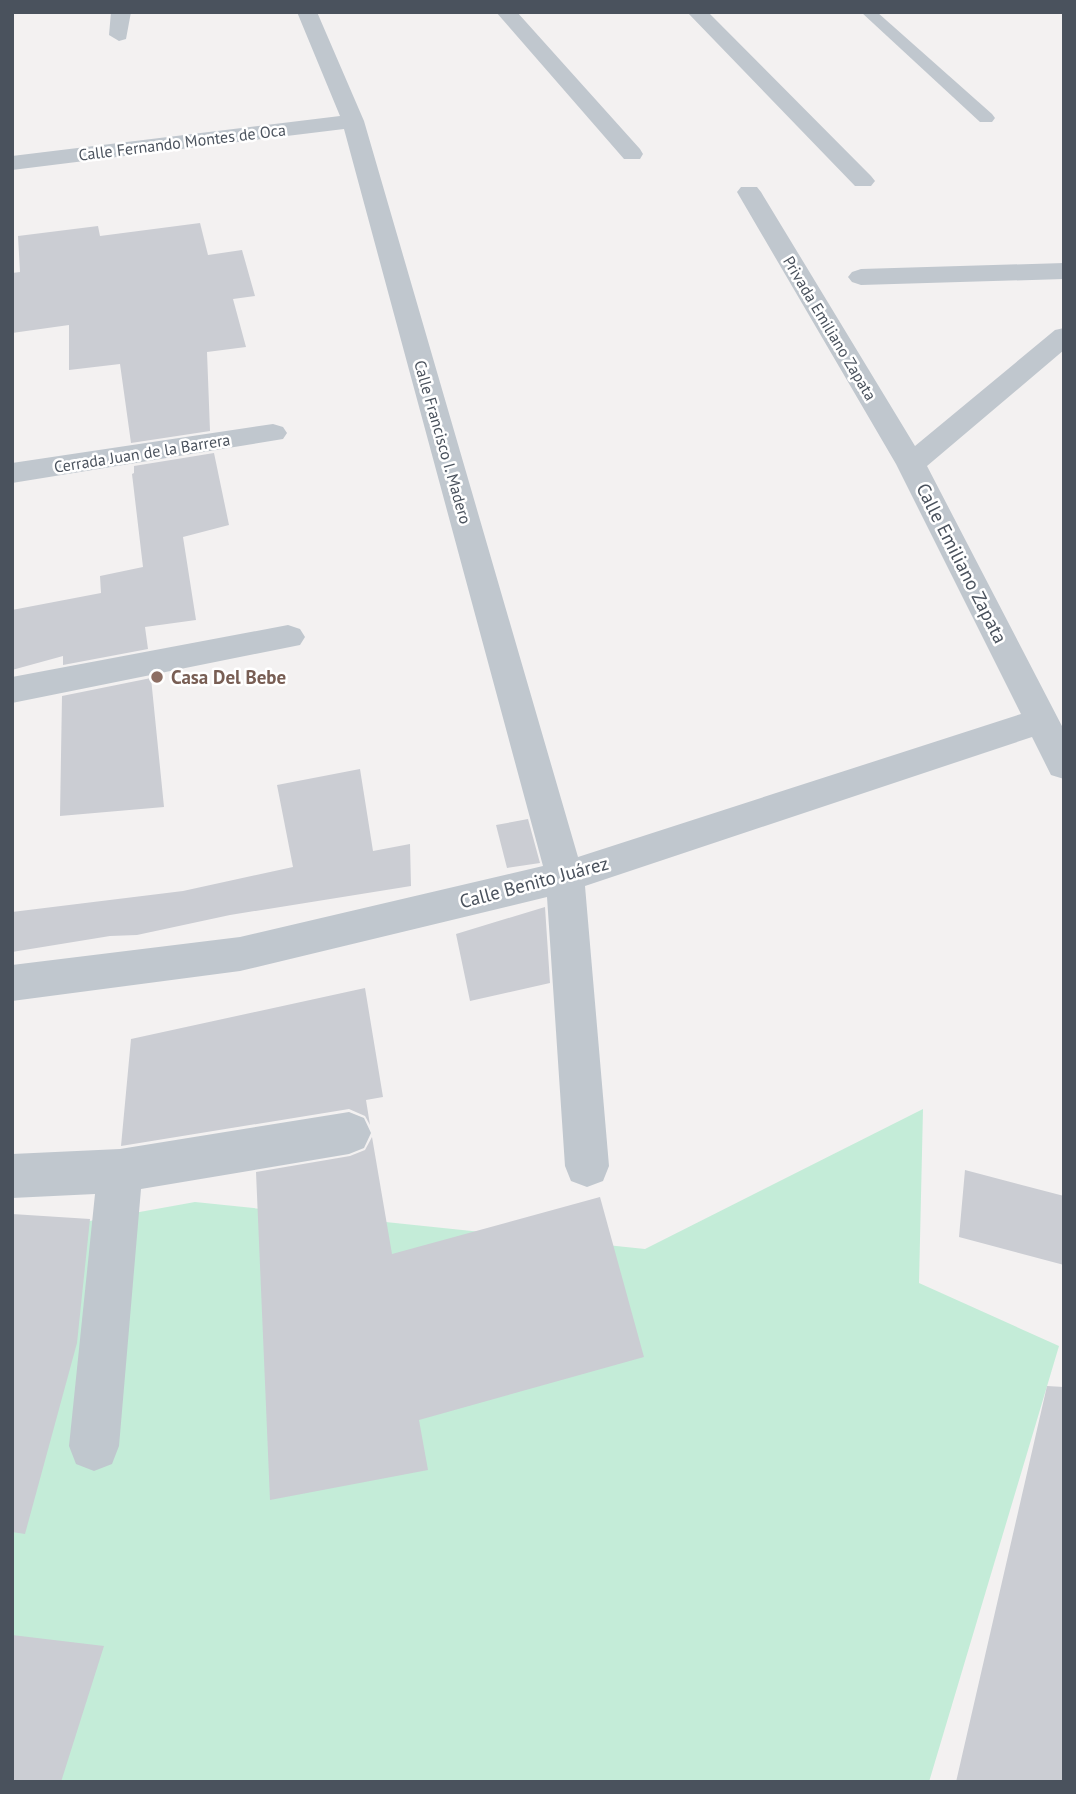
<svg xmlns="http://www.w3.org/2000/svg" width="1076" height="1794" font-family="'PT Sans',sans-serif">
<rect width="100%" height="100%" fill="#f3f1f1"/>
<path fill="#c4ecd8" d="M923 1109 919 1283 1059 1346 929 1782H12V1235L195 1202 645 1249Z"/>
<path fill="#cbcdd3" d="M200 223 208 255 242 250 255 296 233 299 246 347 207 352 210 431 131 443 120 364 69 370V325L12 333V273L20 272 18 236 98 226 100 236Z
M214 453 229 525 183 537 196 620 145 627 148 649 63 665V656L12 670V610L101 593 100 576 143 567 132 474 134 473V466Z
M151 678 164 807 60 816 62 696Z
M360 769 373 851 410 844 411 886 230 915 137 935 110 936 12 952V912L183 891 293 867 277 785Z
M528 819 540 863 507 868 496 825Z
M545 907 550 983 470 1001 456 934Z
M365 988 383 1097 366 1100 370 1125 365 1116 349 1109 121 1146 131 1039Z
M372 1137 392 1254 600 1197 644 1357 419 1420 428 1470 270 1500 256 1172 350 1156 365 1150Z
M965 1170 1064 1196V1265L959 1237Z
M12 1214 90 1219 77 1343 25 1534 12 1532Z
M1047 1386 1064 1387V1782H956Z
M12 1635 104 1646 61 1782H12Z"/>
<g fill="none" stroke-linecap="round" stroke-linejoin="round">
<path fill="#c0c7ce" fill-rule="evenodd" d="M861 12H877L992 114 995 118 992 122H980Z"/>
<path fill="#c0c7ce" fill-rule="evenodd" d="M111 12H131L126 39 119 41 109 35Z
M297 12H317L364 121 578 857 1021 714 896 464 737 192 741 187H757L761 192 915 446 1055 330 1064 328V350L927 466 1064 730V779L1051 775 1032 737 585 886 609 1166 603 1181 587 1187 571 1181 565 1166 547 897 240 971 12 1001V965L240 937 543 866 344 129 12 170V156L340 116Z
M496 12H517L640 149 643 154 640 159H624Z
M687 12H708L871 176 875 181 871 186H855Z
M1064 263V279L861 285 852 282 848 277 852 272 861 269Z
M273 424 283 427 287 433 283 439 12 483V463Z
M288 625 300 629 305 637 300 645 12 703V677Z
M349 1112 364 1118 371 1133 364 1148 349 1154 141 1189 119 1446 112 1464 94 1471 76 1464 69 1446 95 1194 12 1198V1154L120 1149Z"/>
</g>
<circle fill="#8d6e63" stroke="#fff" stroke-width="2.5" cx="157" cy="677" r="7"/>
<g text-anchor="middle" stroke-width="5" stroke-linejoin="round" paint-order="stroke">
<g font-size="16" fill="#4a525d" stroke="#fff">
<text transform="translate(182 142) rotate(-7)" y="6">Calle Fernando Montes de Oca</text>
<text transform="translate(830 328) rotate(59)" y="6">Privada Emiliano Zapata</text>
<text transform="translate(443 442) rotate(74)" y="6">Calle Francisco I. Madero</text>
<text transform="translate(142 453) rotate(-9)" y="6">Cerrada Juan de la Barrera</text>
</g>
<g font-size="19" fill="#4a525d" stroke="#fff">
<text transform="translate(962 563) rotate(63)" y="7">Calle Emiliano Zapata</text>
<text transform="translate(534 882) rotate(-15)" y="7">Calle Benito Juárez</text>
</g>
<g font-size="19" font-weight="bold" fill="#785e54" stroke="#fff" text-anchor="start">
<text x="171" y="684">Casa Del Bebe</text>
</g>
</g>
<rect width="1076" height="1794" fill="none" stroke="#4a525d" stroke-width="28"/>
</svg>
